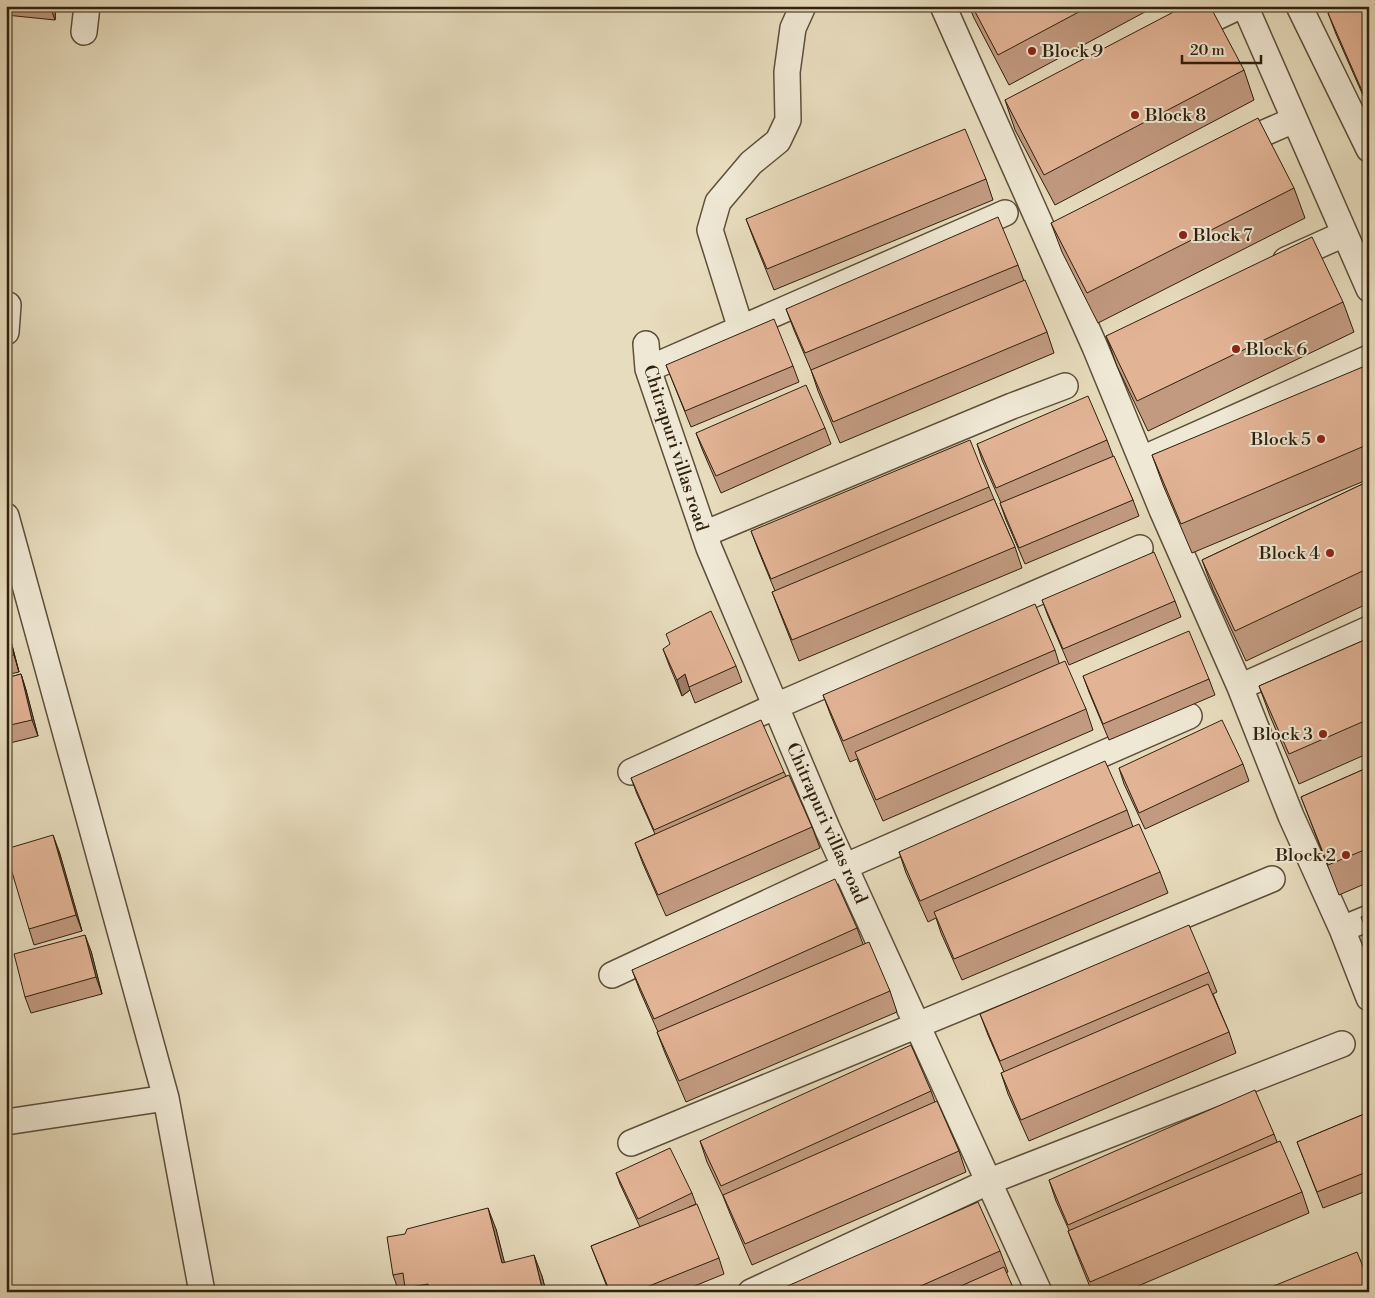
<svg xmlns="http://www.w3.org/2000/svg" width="1375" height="1298" font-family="'Libre Bodoni',serif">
<rect width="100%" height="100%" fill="#e7dcbd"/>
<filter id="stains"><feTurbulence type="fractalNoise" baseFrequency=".004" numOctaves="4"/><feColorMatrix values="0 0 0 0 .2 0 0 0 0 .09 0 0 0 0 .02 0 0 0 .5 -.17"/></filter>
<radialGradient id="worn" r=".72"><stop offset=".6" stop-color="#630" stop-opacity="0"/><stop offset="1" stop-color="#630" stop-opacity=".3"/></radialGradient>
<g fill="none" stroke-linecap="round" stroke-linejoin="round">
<g stroke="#5e4f3a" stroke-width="28">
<path id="street" d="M943 6 1095 347 1162 510 1240 687 1291 816 1342 929 1369 998
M1245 6 1369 289
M1299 6 1369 149
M84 32 87 6
M1185 32 1240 6
M1234 146 1294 120
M1286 260 1344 234
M741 329 710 230 718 202 751 163 778 141 788 120 787 72 793 28 803 6
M6 332 8 305
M646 344 648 369 709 548 827 828 1039 1292
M648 369 1005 213
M1142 459 1369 358
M6 516 166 1098 202 1292
M704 534 1012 406 1065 386
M1240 687 1369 629
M631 772 776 706 1140 548
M1342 929 1369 918
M612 975 846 866 1189 716
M6 1122 166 1098
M631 1143 1272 879
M751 1292 990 1181 1342 1044"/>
</g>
<use href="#street" stroke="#efe8d4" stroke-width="25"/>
</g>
<path fill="#c29a80" stroke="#30200e" d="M6 6H56L55 20 6 15Z
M969 6H1156L1009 85 974 18Z
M1369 8V109L1336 34 1328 13Z
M1244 70 1254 100 1055 205 1015 130 1005 100Z
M986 179 993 200 774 290 754 240 746 219Z
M1294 188 1305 218 1098 323 1062 252 1051 223Z
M1018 265 1024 281 1047 332 1054 353 840 443 818 391 811 370 794 330 786 309Z
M1343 302 1354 332 1148 431 1117 366 1106 336Z
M666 365 793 366 799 382 691 427Z
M1369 374V479L1192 553 1163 485 1152 455Z
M825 428 831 444 721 493 702 449 696 433Z
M1107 440 1113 456 1133 500 1139 516 1025 564 1006 520 1000 503H1001L982 460 977 444Z
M1369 481V603L1246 661 1213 590 1202 560Z
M989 487 994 499 1015 547 1022 568 799 661 780 613 772 592 775 591 759 552 751 531Z
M1042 600 1175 601 1181 617 1069 665 1048 616Z
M6 622 19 672 6 675Z
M1369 638V753L1299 784 1270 716 1259 686Z
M663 649 736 666 742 682 695 703 690 690 682 696 669 665Z
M1055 650 1059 663 1086 709 1093 730 883 821 862 773 857 759 850 762 831 716 823 695Z
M21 674 26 690 38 736 6 744V678Z
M1083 676 1209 679 1215 695 1109 740 1089 692Z
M1243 764 1249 781 1145 829 1124 784 1119 768Z
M1369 767V882L1339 895 1301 797Z
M784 772 812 827 820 848 666 916 643 864 635 843 655 834 637 794 631 778Z
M1127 810 1133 827 1160 872 1168 893 962 980 941 933 936 918 928 922 906 873 899 852Z
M59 851 82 931 34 945 29 929Z
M857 928 863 944 890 991 897 1012 686 1102 665 1053 657 1032H658L640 991 632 970Z
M91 951 102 994 31 1013 25 997Z
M1209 972 1217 992 1213 994 1229 1032 1236 1053 1029 1141 1008 1094 1001 1073 1004 1072 988 1035 980 1014Z
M931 1091 935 1102 959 1151 966 1172 752 1265 731 1216 723 1196 707 1162 700 1141Z
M1369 1112V1190L1323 1208 1297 1142Z
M1274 1134 1277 1142 1302 1192 1309 1213 1124 1292H1092L1076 1252 1068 1231 1069 1230 1056 1201 1049 1180Z
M616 1173 692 1193 696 1204 689 1207 719 1258 724 1274 680 1292H609L591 1246 640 1227 620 1184Z
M496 1229 504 1262 542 1276 546 1292H399L393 1275Z
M1000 1251 1008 1272 1006 1273 1015 1292H774Z"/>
<path fill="#9e7d68" stroke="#30200e" d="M50 6H56L55 20Z
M6 622 19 672 14 655 6 628Z
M21 674 26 690 38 736 32 720Z
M685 674 690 690 682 696 677 680Z
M53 835 59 851 82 931 76 915Z
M85 935 91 951 102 994 96 977Z
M488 1208 496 1229 510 1284 502 1263Z
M534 1255 542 1276 546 1292H543Z"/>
<path fill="#e2b395" stroke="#30200e" d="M972 6H1090L998 55Z
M1185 6H1210L1244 70 1044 175 1005 100Z
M1343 6H1368L1369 8V99L1366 100 1328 13Z
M1258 118 1294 188 1087 293 1051 223Z
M965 129 986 179 767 269 746 219Z
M998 217 1018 265 805 353 786 309Z
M1312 237 1343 302 1137 401 1106 336Z
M1025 280 1047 332 833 422 811 370Z
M774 319 793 366 685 411 666 365Z
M1365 366 1369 374V444L1181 524 1152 455Z
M806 385 825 428 716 476 696 433Z
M1088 396 1107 440 996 488 977 444Z
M970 440 989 487 771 579 751 531Z
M1114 456 1133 500 1019 548 1000 503Z
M1369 481V568L1235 631 1202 560Z
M994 499 1015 547 792 640 772 592Z
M1154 552 1175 601 1063 649 1042 600Z
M1035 604 1055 650 843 741 823 695Z
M711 611 736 666 689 687 685 674 677 680 663 649 670 644 666 634Z
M6 628 14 655 6 657Z
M1189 631 1209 679 1103 724 1083 676Z
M1369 638V719L1289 754 1259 686Z
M1065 661 1086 709 876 800 855 752Z
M21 674 32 720 6 726V678Z
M761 720 784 772 654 830 631 778Z
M1222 720 1243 764 1139 813 1119 768Z
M1105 761 1127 810 920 901 899 852Z
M1369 767V848L1328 865 1301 797Z
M789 775 812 827 658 895 635 843Z
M1139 824 1160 872 954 959 934 912Z
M53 835 76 915 29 929 6 852V849Z
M835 879 857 928 654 1019 632 970Z
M1369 913V936L1361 917Z
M1189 925 1209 972 1000 1061 980 1014Z
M85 935 96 977 25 997 14 954Z
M869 942 890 991 679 1081 657 1032Z
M1208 984 1229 1032 1021 1120 1001 1073Z
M911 1045 931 1091 721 1186 700 1141Z
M1255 1090 1274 1134 1068 1225 1049 1180Z
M937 1101 959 1151 745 1244 723 1195Z
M1369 1112V1171L1317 1192 1297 1142Z
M1280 1141 1302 1192 1090 1282 1068 1231Z
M670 1148 692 1193 638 1219 616 1173Z
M978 1202 1000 1251 907 1292H774Z
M697 1204 719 1258 634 1292H610L591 1246Z
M488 1208 502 1263 534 1255 543 1292H430L428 1284 405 1288 403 1273 393 1275 387 1237 405 1234 407 1229Z
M1357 1252 1369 1281V1292H1259Z
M1004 1267 1015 1292H947Z"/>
<g fill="#8f2418" stroke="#efe8d4" stroke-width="2">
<circle cx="1032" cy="51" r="5"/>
<circle cx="1135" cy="115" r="5"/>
<circle cx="1183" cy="235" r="5"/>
<circle cx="1236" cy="349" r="5"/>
<circle cx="1321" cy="439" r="5"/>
<circle cx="1330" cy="553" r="5"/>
<circle cx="1323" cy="734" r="5"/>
<circle cx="1346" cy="855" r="5"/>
</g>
<g text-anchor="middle" stroke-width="4" stroke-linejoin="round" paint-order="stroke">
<g font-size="18" fill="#30200e" stroke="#efe8d4" text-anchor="start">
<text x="1042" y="57">Block 9</text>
<text x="1145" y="121">Block 8</text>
<text x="1193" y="241">Block 7</text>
<text x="1246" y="355">Block 6</text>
<text x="1311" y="445" text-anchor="end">Block 5</text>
<text x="1320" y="559" text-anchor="end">Block 4</text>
<text x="1313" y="740" text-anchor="end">Block 3</text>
<text x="1336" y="861" text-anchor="end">Block 2</text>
</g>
<g font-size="18" fill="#30200e" stroke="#efe8d4">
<text transform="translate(676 448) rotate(72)" y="6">Chitrapuri villas road</text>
<text transform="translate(827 823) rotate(66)" y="6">Chitrapuri villas road</text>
</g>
</g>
<rect width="1375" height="1298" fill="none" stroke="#e7dcbd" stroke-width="25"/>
<rect x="8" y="8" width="1360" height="1283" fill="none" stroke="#30200e" stroke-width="2.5"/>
<rect x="12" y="12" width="1350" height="1273" fill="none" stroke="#30200e"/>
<path d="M1182 55v8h79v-8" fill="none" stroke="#30200e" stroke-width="2.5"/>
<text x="1190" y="55" font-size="15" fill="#30200e" stroke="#efe8d4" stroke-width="4" paint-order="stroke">20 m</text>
<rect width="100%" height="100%" filter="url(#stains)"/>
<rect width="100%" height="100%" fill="url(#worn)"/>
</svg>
